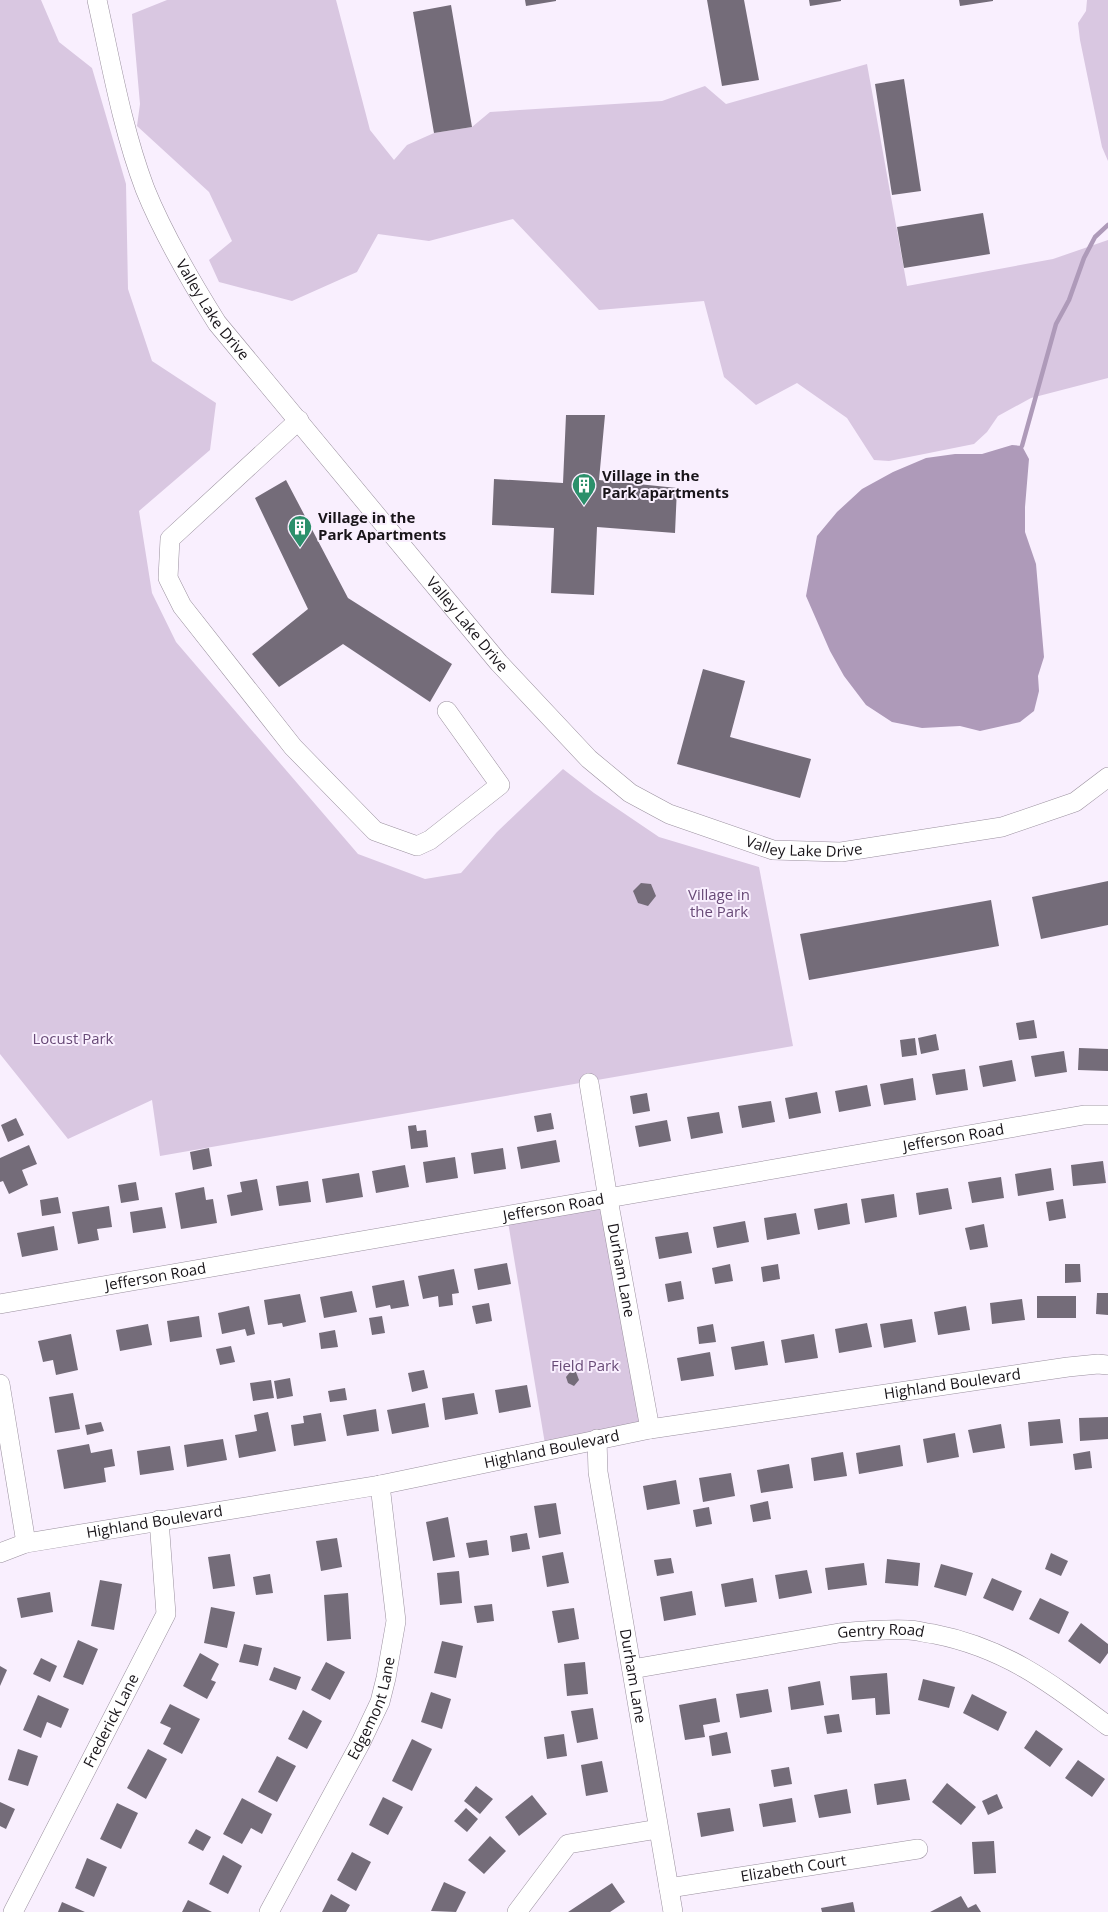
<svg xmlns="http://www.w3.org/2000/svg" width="1108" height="1912" font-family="'Open Sans',sans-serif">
<rect width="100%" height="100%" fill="#f9effe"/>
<path fill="#d9c7e1" d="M0 0H41L59 42 92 68 126 184 128 289 152 361 216 403 210 450 139 511 152 593 176 642 358 854 425 879 461 873 497 832 563 769 594 793 659 837 759 867 793 1046 160 1156 152 1100 68 1139 0 1054Z
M167 0H336L370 130 394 160 407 145 434 133 472 127 490 112 662 101 705 86 726 104 867 64 907 286 1053 259 1108 240V378L1031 398 998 416 987 432 974 444 889 461 874 460 847 418 797 383 756 405 724 377 704 301 599 310 513 219 429 241 378 234 357 272 292 301 219 282 209 260 232 241 209 192 137 126 140 104 132 14Z
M1087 0H1108V161L1102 147 1080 40 1078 23 1086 11Z
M608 1199 650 1429 546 1450 507 1216Z"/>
<path fill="#ae9ab9" d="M1012 445 1022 446 1029 459 1025 507V532L1036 564 1044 657 1038 676 1039 691 1034 711 1020 722 980 731 960 726 922 728 892 722 866 705 844 676 830 651 806 596 817 536 837 512 862 489 893 472 926 458 955 454H982Z"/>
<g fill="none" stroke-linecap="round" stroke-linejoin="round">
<path stroke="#ae9ab9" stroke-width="4.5" d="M1022 446 1056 324 1069 300 1084 258 1095 237 1108 225"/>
</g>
<path fill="#746c79" d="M525 0H556V1L526 6Z
M707 0H744L759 80 722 86Z
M809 0H841V1L810 6Z
M959 0H993V1L960 6Z
M451 5 472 127 434 133 413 12Z
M904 79 921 191 892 195 875 84Z
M983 213 990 254 904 268 897 227Z
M566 415H605L599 480 677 488 675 533 597 527 594 595 551 593 554 528 492 525 494 479 563 483Z
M286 480 348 598 452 664 430 702 343 644 279 687 252 654 308 609 255 498Z
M703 669 745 681 730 737 811 759 800 798 677 764Z
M1108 881V925L1041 939 1032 897Z
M641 883 651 884 656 896 648 906 638 903 633 891Z
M991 900 999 946 809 980 800 934Z
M1034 1020 1037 1038 1019 1040 1016 1023Z
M936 1034 939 1050 921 1054 918 1038Z
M915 1038 917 1055 902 1057 900 1040Z
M1079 1048 1108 1049V1071L1078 1070Z
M1064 1051 1067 1072 1035 1077 1031 1056Z
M1012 1060 1016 1081 983 1087 979 1066Z
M965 1069 968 1090 936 1095 932 1074Z
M913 1078 916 1100 884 1105 880 1084Z
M867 1085 871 1106 839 1112 835 1091Z
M817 1092 821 1113 789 1119 785 1098Z
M647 1093 650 1111 633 1114 630 1096Z
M771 1101 775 1122 742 1128 738 1106Z
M719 1112 723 1133 691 1139 687 1117Z
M551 1113 554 1129 537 1132 534 1116Z
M16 1118 24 1135 8 1142 1 1125Z
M667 1120 671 1141 639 1147 635 1126Z
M416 1125 417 1131 426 1130 428 1147 411 1149 408 1126Z
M556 1140 560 1162 521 1169 517 1147Z
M29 1145 37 1164 22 1170 28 1185 9 1194 3 1181 0 1182V1158Z
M209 1148 212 1166 193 1170 190 1152Z
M503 1148 506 1169 474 1174 471 1153Z
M455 1157 458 1178 426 1183 423 1162Z
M1103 1161 1106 1183 1073 1186 1071 1165Z
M405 1165 409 1187 376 1193 372 1171Z
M1051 1168 1054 1190 1018 1196 1015 1174Z
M359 1173 363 1197 326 1203 322 1179Z
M1001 1177 1004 1198 972 1203 968 1182Z
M257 1179 263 1210 231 1216 227 1195 242 1192 240 1182Z
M308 1181 311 1202 279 1206 276 1186Z
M136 1182 139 1200 121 1203 118 1185Z
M204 1187 206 1200 213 1199 217 1223 181 1229 175 1193Z
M948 1188 952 1209 919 1215 916 1193Z
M894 1194 897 1217 865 1223 861 1199Z
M58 1197 61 1213 42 1216 40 1200Z
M1063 1199 1066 1218 1049 1221 1046 1202Z
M847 1203 850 1224 818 1230 814 1209Z
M109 1206 112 1227 97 1229 99 1240 78 1244 72 1212Z
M162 1207 166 1228 133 1233 130 1212Z
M796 1213 800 1234 767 1240 764 1218Z
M745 1221 749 1242 717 1248 713 1227Z
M984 1224 988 1247 970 1250 965 1228Z
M54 1226 58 1250 22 1257 17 1233Z
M688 1232 692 1253 659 1259 655 1237Z
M507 1263 511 1284 478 1290 474 1269Z
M730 1264 733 1281 715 1284 712 1268Z
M778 1264 780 1279 763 1282 761 1267Z
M1065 1264H1080L1081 1282 1065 1283Z
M454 1269 459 1293 452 1294 453 1305 439 1307 438 1296 423 1299 418 1276Z
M404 1280 409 1306 391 1309 390 1305 376 1308 372 1286Z
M681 1281 684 1299 668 1302 665 1284Z
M352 1291 357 1312 324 1318 320 1297Z
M1097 1293H1108V1315L1096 1314Z
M300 1294 306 1322 283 1327 282 1323 268 1325 264 1300Z
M1037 1296H1076V1318H1037Z
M1022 1299 1025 1320 992 1324 990 1303Z
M489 1303 492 1321 476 1324 472 1306Z
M249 1306 255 1334 247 1336 245 1329 222 1334 218 1313Z
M966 1306 970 1330 938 1335 934 1312Z
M199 1316 202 1337 170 1342 167 1321Z
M382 1316 385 1333 372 1335 369 1318Z
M912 1319 916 1342 884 1348 880 1324Z
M867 1323 872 1347 839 1353 835 1329Z
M148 1324 152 1345 120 1351 116 1330Z
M713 1324 716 1342 699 1344 697 1327Z
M335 1330 338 1347 321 1349 319 1333Z
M71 1334 78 1370 56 1375 53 1360 43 1362 38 1341Z
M814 1334 818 1358 785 1363 781 1340Z
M764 1341 768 1365 735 1370 731 1347Z
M231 1346 235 1362 220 1365 216 1349Z
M710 1352 714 1376 681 1381 677 1358Z
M424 1370 428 1388 412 1392 408 1373Z
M570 1372H576L579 1380 574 1386 568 1383 566 1377Z
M290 1378 293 1396 277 1399 274 1381Z
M271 1380 274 1398 253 1401 250 1383Z
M527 1385 531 1407 499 1413 495 1390Z
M345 1388 347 1400 330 1402 328 1391Z
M73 1393 80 1429 55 1433 49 1397Z
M474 1393 478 1414 445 1420 442 1398Z
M425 1403 429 1427 392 1434 387 1410Z
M376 1409 379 1431 347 1436 343 1415Z
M268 1412 276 1451 239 1458 235 1435 257 1431 254 1415Z
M321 1413 326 1441 294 1446 291 1425 304 1423 303 1416Z
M1108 1417V1439L1080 1441 1079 1418Z
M1060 1419 1063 1443 1030 1446 1028 1422Z
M101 1422 104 1431 87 1435 85 1425Z
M1001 1424 1005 1448 973 1453 968 1430Z
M955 1433 959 1457 927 1463 923 1439Z
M223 1439 227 1460 187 1467 184 1445Z
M89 1444 91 1453 112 1449 115 1466 104 1468 106 1482 64 1489 57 1450Z
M900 1445 903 1466 859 1474 856 1453Z
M170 1446 174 1470 140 1475 137 1451Z
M1090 1451 1092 1468 1075 1470 1073 1454Z
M843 1452 847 1476 814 1481 811 1458Z
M789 1464 793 1488 761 1493 757 1470Z
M731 1473 735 1496 703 1502 699 1478Z
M676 1480 680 1504 647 1510 643 1486Z
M768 1501 771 1519 753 1522 750 1505Z
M556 1503 561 1534 539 1538 534 1506Z
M709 1507 712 1524 696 1527 693 1510Z
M448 1517 455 1557 433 1561 426 1522Z
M527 1533 530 1549 512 1552 510 1536Z
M337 1538 342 1567 321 1571 316 1541Z
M487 1540 489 1555 469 1558 466 1543Z
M563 1552 569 1583 547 1587 542 1556Z
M1051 1553 1068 1561 1061 1576 1045 1569Z
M230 1554 235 1586 213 1589 208 1557Z
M671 1558 674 1573 657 1576 654 1560Z
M887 1559 920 1563 918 1586 885 1583Z
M864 1563 867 1585 828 1590 825 1568Z
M941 1564 973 1573 966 1596 934 1587Z
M807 1570 812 1593 779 1599 775 1575Z
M459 1571 462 1603 440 1605 437 1573Z
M270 1574 273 1593 256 1595 253 1577Z
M753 1578 757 1602 725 1607 721 1584Z
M992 1578 1022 1591 1013 1611 983 1598Z
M100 1580 122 1584 114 1630 91 1626Z
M692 1591 696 1615 664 1621 660 1597Z
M50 1592 53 1612 21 1618 17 1598Z
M348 1593 351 1639 327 1641 324 1595Z
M1040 1598 1069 1612 1059 1634 1029 1619Z
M492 1604 494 1621 477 1623 474 1606Z
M211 1607 235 1612 227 1648 204 1643Z
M574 1608 579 1639 558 1643 552 1611Z
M1081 1623 1108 1644V1653L1100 1664 1068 1641Z
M78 1640 98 1649 83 1685 63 1677Z
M442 1641 463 1646 456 1678 434 1673Z
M244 1644 262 1648 258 1666 239 1662Z
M200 1653 219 1664 211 1680 216 1682 207 1699 183 1686Z
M41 1658 57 1666 50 1682 33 1674Z
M326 1662 345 1672 330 1700 311 1690Z
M585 1662 588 1694 567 1696 564 1664Z
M0 1666 7 1670 0 1686Z
M274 1667 301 1677 296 1690 269 1680Z
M887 1673 890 1714 876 1715 875 1698 852 1700 850 1676Z
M923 1679 955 1687 949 1708 918 1700Z
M820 1681 824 1705 791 1710 788 1687Z
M768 1689 772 1712 740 1718 736 1694Z
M431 1692 451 1699 442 1729 421 1722Z
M972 1694 1007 1712 998 1731 963 1713Z
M38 1695 69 1709 61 1728 47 1722 41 1738 23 1730Z
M716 1698 720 1722 703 1725 705 1737 685 1740 679 1705Z
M170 1704 200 1719 182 1754 163 1744 171 1728 160 1723Z
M593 1708 598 1739 577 1743 571 1711Z
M303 1710 322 1721 307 1749 288 1739Z
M839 1714 842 1732 827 1734 824 1716Z
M1036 1730 1063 1749 1050 1767 1024 1748Z
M727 1732 731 1753 712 1756 709 1736Z
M564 1734 567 1756 547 1759 544 1737Z
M412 1739 432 1749 412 1791 392 1781Z
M18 1749 38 1756 28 1786 8 1780Z
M148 1749 167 1759 146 1799 127 1788Z
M277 1756 296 1766 277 1802 258 1792Z
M1078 1760 1105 1779 1092 1797 1065 1778Z
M602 1761 608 1792 586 1796 581 1765Z
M789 1767 792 1784 774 1787 771 1770Z
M906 1779 910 1800 877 1805 874 1784Z
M947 1783 976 1807 961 1825 932 1802Z
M476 1786 493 1799 480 1814 464 1801Z
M847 1789 851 1813 819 1818 814 1795Z
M997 1794 1003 1808 988 1815 982 1801Z
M532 1795 547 1814 519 1836 505 1817Z
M383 1797 403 1807 388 1835 369 1825Z
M242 1798 272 1814 262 1834 251 1828 242 1844 223 1834Z
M792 1798 796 1822 763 1827 759 1804Z
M0 1802 15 1809 6 1829 0 1826Z
M117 1803 138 1813 121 1849 100 1839Z
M466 1808 478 1819 467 1832 454 1821Z
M730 1808 734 1831 701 1837 697 1813Z
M196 1829 211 1837 203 1851 188 1843Z
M490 1836 506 1851 484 1874 468 1860Z
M994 1841 996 1873 974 1874 972 1842Z
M352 1852 371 1862 356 1891 337 1880Z
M223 1855 242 1866 228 1894 209 1884Z
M87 1858 107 1867 94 1897 75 1888Z
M444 1882 466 1892 456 1912 431 1911Z
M612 1883 625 1902 610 1912H568Z
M331 1894 350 1905 346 1912H322Z
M961 1896 968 1908 976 1904 981 1912H930Z
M188 1900 212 1912H182Z
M62 1902 85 1912H58Z
M853 1902 855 1912H822L821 1908Z"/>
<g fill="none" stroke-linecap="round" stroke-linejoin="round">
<g stroke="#9a909e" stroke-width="20">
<g id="minor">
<path id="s1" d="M97 0C111 63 122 128 145 189 164 236 190 280 217 323L499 663 589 759 630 793 669 814 773 850 841 852 1002 827 1075 802 1108 777"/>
<path d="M299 420 170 539 168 578 182 606 293 747 375 831 417 846 430 840 500 785 447 711"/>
<path id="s2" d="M589 1083 608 1199 650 1429"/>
<path id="s3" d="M0 1304 1084 1115H1108"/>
<path d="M0 1384 26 1543"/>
<path id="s4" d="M597 1439 598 1472 673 1912"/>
<path id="s5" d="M0 1553 26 1543 380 1485 650 1429 1068 1367 1098 1364 1108 1365"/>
<path id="s6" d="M632 1669 839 1633C862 1631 885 1629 908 1630 916 1630 925 1633 934 1634 1006 1648 1052 1684 1108 1726"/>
<path id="s7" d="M669 1888 918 1849"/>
<path id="s8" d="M13 1912 166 1614 159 1520"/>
<path id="s9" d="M269 1912 361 1742 380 1702 386 1678 396 1621 380 1485"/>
<path d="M517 1912 568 1844 658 1829"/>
</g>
</g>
<use href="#minor" stroke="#fff" stroke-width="19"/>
</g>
<defs>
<g id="building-pin" transform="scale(1.25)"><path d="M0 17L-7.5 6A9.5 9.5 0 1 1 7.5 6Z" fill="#2c906b" stroke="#f9effe"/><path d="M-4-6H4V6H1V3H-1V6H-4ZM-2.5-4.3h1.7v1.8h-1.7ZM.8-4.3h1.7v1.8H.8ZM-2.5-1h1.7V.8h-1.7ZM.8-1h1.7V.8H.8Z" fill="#fff"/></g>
</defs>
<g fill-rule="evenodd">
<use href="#building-pin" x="584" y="485"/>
<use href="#building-pin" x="300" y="527"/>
</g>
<g text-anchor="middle" stroke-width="4" stroke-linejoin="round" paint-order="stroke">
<g font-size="15" fill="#181419" stroke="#f9effe">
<text dy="5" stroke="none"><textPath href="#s1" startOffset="334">Valley Lake Drive</textPath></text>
<text dy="5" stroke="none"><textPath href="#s1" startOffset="739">Valley Lake Drive</textPath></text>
<text dy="5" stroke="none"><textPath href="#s1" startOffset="1159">Valley Lake Drive</textPath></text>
<text dy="5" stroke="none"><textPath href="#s3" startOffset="968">Jefferson Road</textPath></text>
<text dy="5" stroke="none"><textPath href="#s3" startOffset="562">Jefferson Road</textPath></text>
<text dy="5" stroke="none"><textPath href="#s2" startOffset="190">Durham Lane</textPath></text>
<text dy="5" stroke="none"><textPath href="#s3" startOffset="158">Jefferson Road</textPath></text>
<text dy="5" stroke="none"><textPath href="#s5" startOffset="968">Highland Boulevard</textPath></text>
<text dy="5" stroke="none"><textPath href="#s5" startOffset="562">Highland Boulevard</textPath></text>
<text dy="5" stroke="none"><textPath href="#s5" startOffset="158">Highland Boulevard</textPath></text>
<text dy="5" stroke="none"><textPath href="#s6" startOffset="252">Gentry Road</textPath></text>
<text dy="5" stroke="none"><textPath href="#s4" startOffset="240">Durham Lane</textPath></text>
<text dy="5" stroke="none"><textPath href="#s9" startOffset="229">Edgemont Lane</textPath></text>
<text dy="5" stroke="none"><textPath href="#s8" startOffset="215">Frederick Lane</textPath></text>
<text dy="5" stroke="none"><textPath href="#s7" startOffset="126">Elizabeth Court</textPath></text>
</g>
<g font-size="15" font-weight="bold" fill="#181419" stroke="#f9effe" text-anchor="start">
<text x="602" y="481">Village in the<tspan x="602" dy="17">Park apartments</tspan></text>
<text x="318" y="523">Village in the<tspan x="318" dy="17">Park Apartments</tspan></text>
</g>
<g font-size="15" fill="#684a77" stroke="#f9effe">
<text x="719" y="900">Village in<tspan x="719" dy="17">the Park</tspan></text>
<text x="73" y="1044">Locust Park</text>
<text x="585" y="1371">Field Park</text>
</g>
</g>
</svg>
